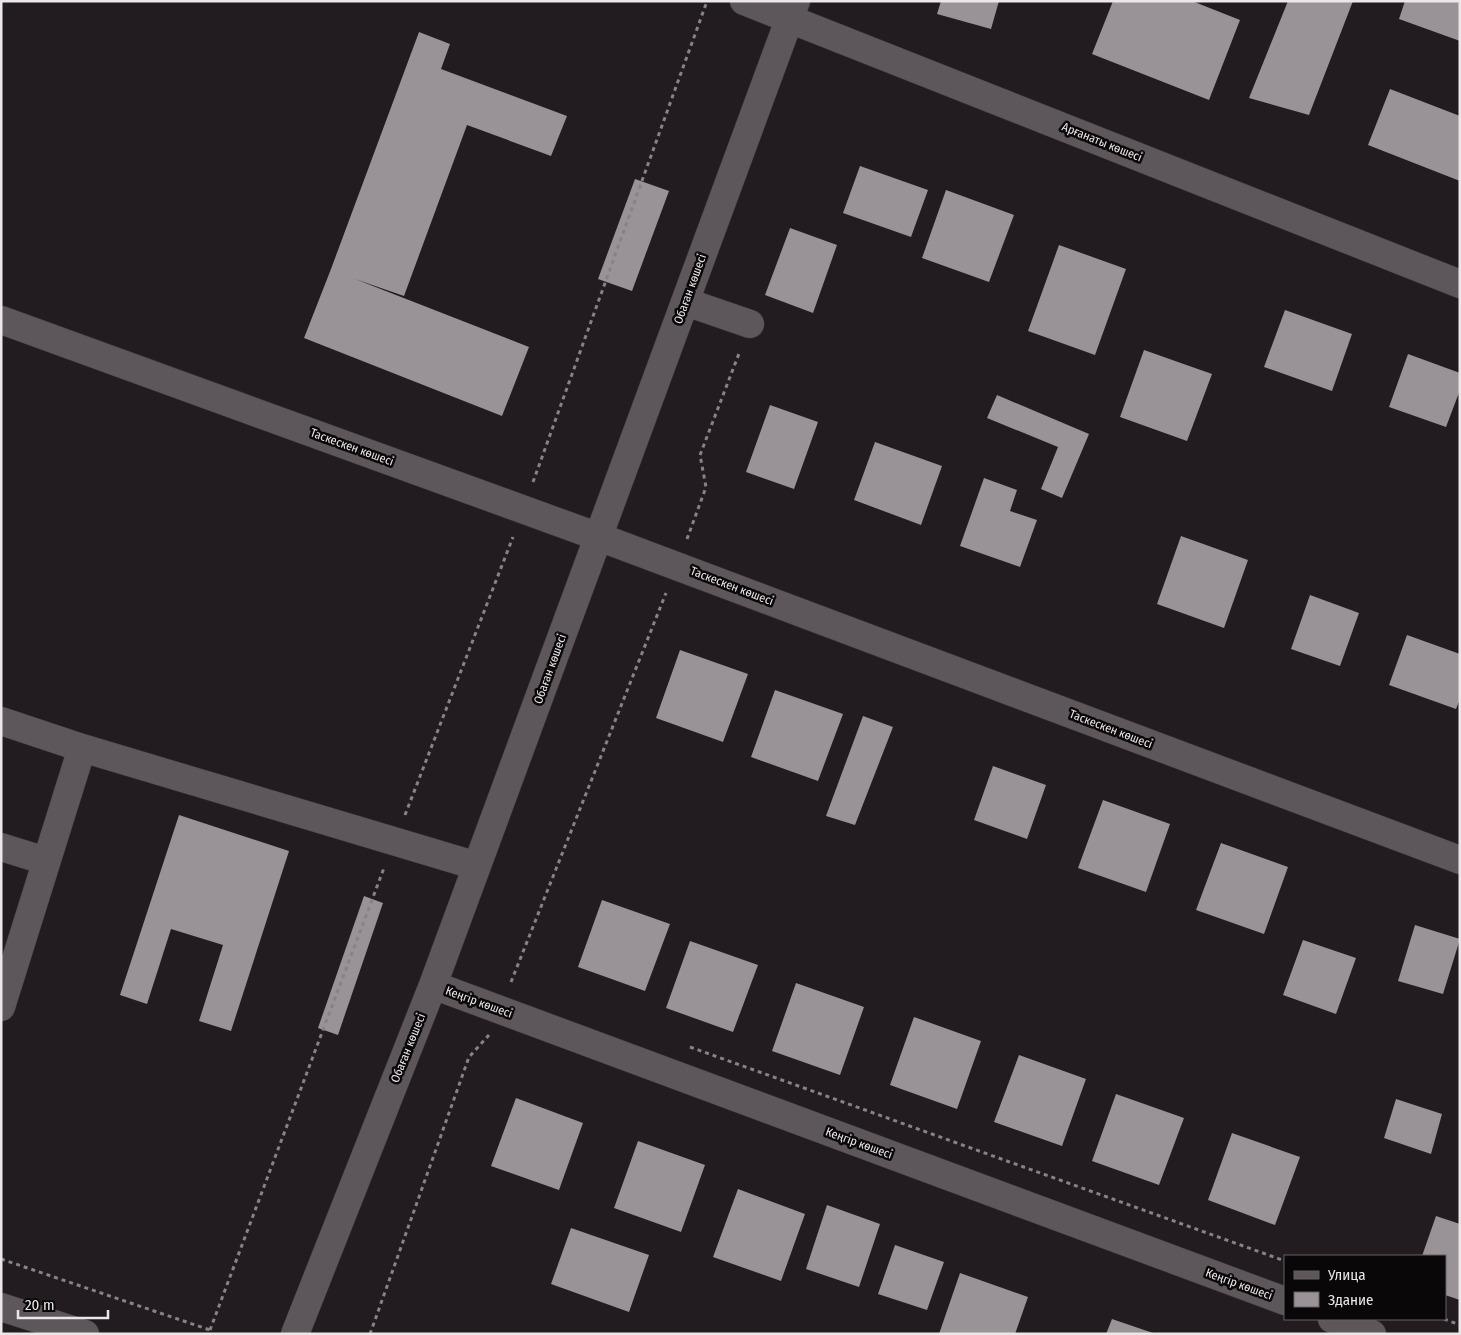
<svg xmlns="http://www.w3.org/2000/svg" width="1461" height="1335" font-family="'Fira Sans Condensed',sans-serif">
<rect width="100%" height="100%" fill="#221c20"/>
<path fill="#999296" d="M941 1H999L991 29 937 14Z
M1113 1H1192L1240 20 1209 100 1092 54Z
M1288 1H1353L1309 115 1249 98Z
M1405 1H1460V41L1399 19Z
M419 32 450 44 441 69 567 116 551 156 467 125 404 296 355 279 529 347 502 416 304 338 331 269Z
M1390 89 1460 116V181L1368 145Z
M860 166 928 190 911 237 843 213Z
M635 179 669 191 632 291 598 279Z
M946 190 1014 215 989 282 922 258Z
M790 228 837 245 813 313 765 295Z
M1059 245 1126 269 1095 355 1028 331Z
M1285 310 1352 334 1332 391 1264 367Z
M1144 350 1212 374 1187 441 1120 417Z
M1408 354 1460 373V390L1446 427 1389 407Z
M997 395 1089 434 1062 498 1041 489 1058 447 987 418Z
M770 405 818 422 794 489 746 472Z
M875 442 942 466 921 525 854 500Z
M984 478 1017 490 1010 511 1037 520 1020 567 960 546Z
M1181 536 1248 560 1224 628 1157 604Z
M1310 595 1359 613 1340 666 1291 649Z
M1407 635 1460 654V699L1456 709 1389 685Z
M680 650 748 674 723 742 656 718Z
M775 690 843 714 818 781 751 757Z
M863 716 893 727 855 825 826 816Z
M993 766 1046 785 1027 839 974 820Z
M1103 800 1170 824 1146 892 1078 868Z
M179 815 289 851 231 1031 199 1021 223 945 171 929 147 1004 120 995Z
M1221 843 1288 867 1264 934 1196 910Z
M364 896 383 903 338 1035 318 1028Z
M602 900 670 924 645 991 578 967Z
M1415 925 1460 939 1443 994 1398 981Z
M1303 940 1356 958 1336 1014 1283 995Z
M690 941 758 965 733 1032 666 1008Z
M796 983 864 1007 840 1075 772 1051Z
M914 1017 981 1041 957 1109 890 1085Z
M1019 1055 1086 1079 1062 1146 994 1122Z
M1116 1094 1184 1118 1159 1185 1092 1161Z
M516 1098 583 1123 559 1190 491 1166Z
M1396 1099 1442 1114 1431 1154 1384 1138Z
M1232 1133 1300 1157 1275 1225 1208 1200Z
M638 1141 705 1165 681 1232 614 1208Z
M738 1189 805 1214 781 1281 713 1257Z
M827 1205 880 1224 859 1287 806 1269Z
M1436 1216 1460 1224V1300L1445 1295V1256H1422Z
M571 1228 649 1255 629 1312 551 1284Z
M895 1245 944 1262 927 1310 878 1294Z
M960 1273 1028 1297 1015 1334H939Z
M1112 1319 1153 1333V1334H1106Z"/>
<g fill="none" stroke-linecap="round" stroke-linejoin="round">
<g stroke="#3c383a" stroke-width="29">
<path id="minor" d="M744 1 1460 284
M686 302 750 324
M1 320 599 537 1460 860
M1 721 82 748 477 866
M1 847 46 861
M433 985 1285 1301
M1 1007 82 748
M1 1307 85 1334
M1332 1319 1372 1334
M295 1334 433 985 796 1"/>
</g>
<path stroke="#878285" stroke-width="3" stroke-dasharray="4 4" stroke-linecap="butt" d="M533 482 706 4 709 1
M687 539 706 487 700 455 740 351
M405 815 513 537
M511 982 666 593
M690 1047 1285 1261
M1 1259 210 1330 209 1334
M1444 1319 1460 1325
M210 1330 384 868
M370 1334 469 1057 489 1035"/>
<use href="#minor" stroke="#5d575b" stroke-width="28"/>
</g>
<g text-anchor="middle" stroke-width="5" stroke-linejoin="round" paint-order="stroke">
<g font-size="12" fill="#ebe7e9" stroke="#0a0709">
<text transform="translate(1102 142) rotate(22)" y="4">Арғанаты көшесі</text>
<text transform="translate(690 289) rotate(-70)" y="4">Обаған көшесі</text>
<text transform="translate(352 447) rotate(20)" y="4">Таскескен көшесі</text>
<text transform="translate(732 586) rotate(21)" y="4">Таскескен көшесі</text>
<text transform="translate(550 669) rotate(-70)" y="4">Обаған көшесі</text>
<text transform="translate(1111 729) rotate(21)" y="4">Таскескен көшесі</text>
<text transform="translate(479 1002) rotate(20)" y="4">Кеңгір көшесі</text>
<text transform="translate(408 1048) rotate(-68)" y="4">Обаған көшесі</text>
<text transform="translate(859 1143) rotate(20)" y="4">Кеңгір көшесі</text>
<text transform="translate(1239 1284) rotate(20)" y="4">Кеңгір көшесі</text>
</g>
</g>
<rect width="1461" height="1335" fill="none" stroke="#ebe7e9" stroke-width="5"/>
<rect x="1284" y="1255" width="162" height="65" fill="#0a0709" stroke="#646163"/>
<rect x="1294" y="1271" width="25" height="8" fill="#5d575b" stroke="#646163"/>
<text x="1328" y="1280" font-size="15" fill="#ebe7e9">Улица</text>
<rect x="1294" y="1292" width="25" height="15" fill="#999296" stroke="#646163"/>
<text x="1328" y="1305" font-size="15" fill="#ebe7e9">Здание</text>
<path d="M18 1310v8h90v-8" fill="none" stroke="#ebe7e9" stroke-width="2.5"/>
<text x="25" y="1310" font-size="15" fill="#ebe7e9" stroke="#0a0709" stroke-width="4" paint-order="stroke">20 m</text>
</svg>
